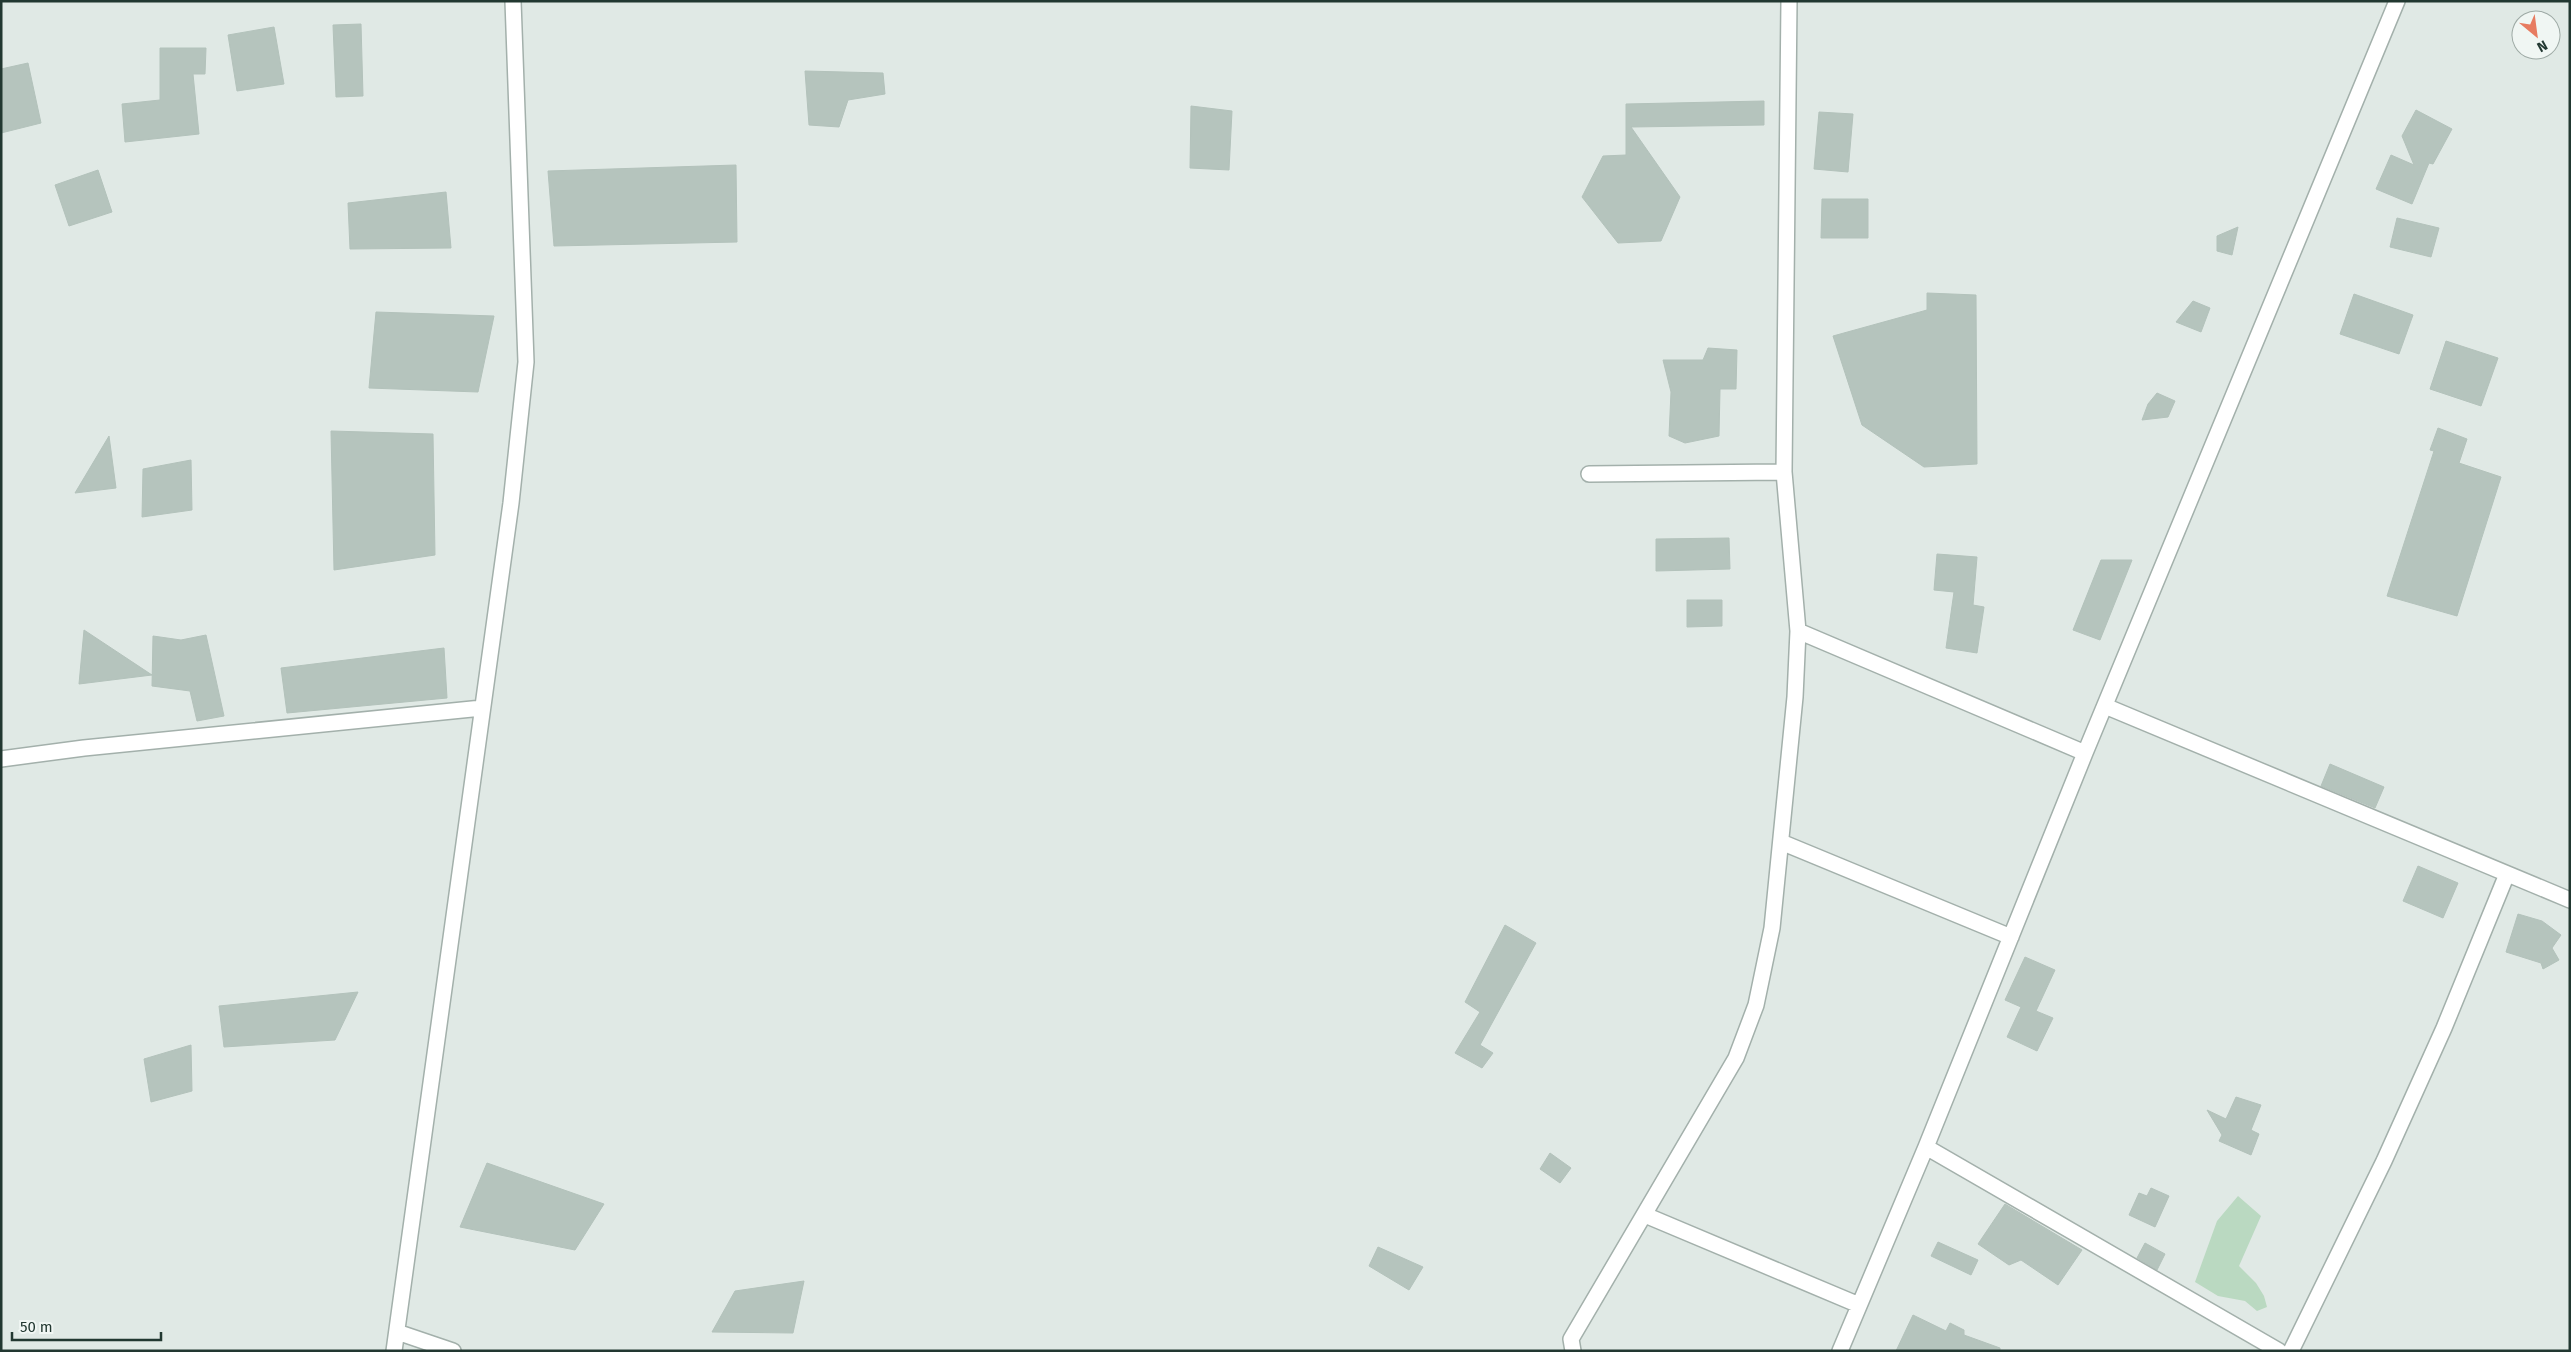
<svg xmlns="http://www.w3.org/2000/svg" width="2571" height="1352" font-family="'Fira Sans',sans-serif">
<rect width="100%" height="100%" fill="#e0e9e5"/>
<path fill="#bad9c1" d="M2238 1196 2261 1216 2239 1266 2256 1283 2264 1296 2267 1307 2257 1311 2245 1301 2218 1296 2195 1282 2217 1221Z"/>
<path fill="#b5c4bd" stroke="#b3c2bb" d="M361 24 363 96 336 97 333 25Z
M274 27 284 84 237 91 228 35Z
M160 48H206L205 74H193L199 134 125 142 122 104 160 100Z
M28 63 41 123 1 133V69Z
M805 71 883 73 885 94 848 100 839 127 809 125Z
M1764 101V125L1631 127 1680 197 1661 241 1618 243 1582 197 1603 156 1626 155V104Z
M1191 106 1232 111 1229 170 1190 168Z
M2416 110 2452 129 2433 164 2429 163 2412 204 2376 189 2391 155 2414 165 2402 136Z
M1819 112 1853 114 1848 172 1814 169Z
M736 165 737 242 554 246 548 171Z
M98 170 112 212 69 226 55 185Z
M446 192 451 248 350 249 348 203Z
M1822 199H1868V238H1821Z
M2397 218 2439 228 2431 257 2390 247Z
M2238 227 2232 255 2217 251V236Z
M1927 293 1976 295 1977 464 1924 467 1862 425 1833 336 1927 310Z
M2354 294 2413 315 2399 354 2340 334Z
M2193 301 2210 308 2201 332 2176 322Z
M376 312 494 316 478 392 369 388Z
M2446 341 2498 358 2481 406 2430 389Z
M1708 348 1737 350 1736 389H1720L1719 436 1685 443 1669 436 1671 392 1663 360H1703Z
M2157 393 2175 401 2168 417 2142 420 2148 404Z
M2438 428 2467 439 2459 463 2501 477 2457 616 2387 596 2434 451 2430 450Z
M331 431 433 434 435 555 334 570Z
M109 436 116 488 75 493Z
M191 460 192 510 142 517 143 469Z
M1729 538 1730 569 1656 571V539Z
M1937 554 1977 557 1973 605 1984 607 1977 653 1946 648 1954 592 1934 590Z
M2101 560H2132L2100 640 2073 630Z
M1687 600H1722V626L1687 627Z
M84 630 152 675 79 684Z
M206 635 224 716 197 721 190 691 152 686 153 636 181 640Z
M444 648 447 698 287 713 281 668Z
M2330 764 2384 787 2375 808 2321 786Z
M2418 866 2458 883 2443 918 2403 901Z
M2518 914 2542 921 2561 935 2552 948 2559 960 2543 969 2541 963 2506 952Z
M1505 925 1536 943 1480 1045 1493 1053 1482 1068 1455 1053 1480 1012 1465 1002Z
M2025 957 2055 970 2036 1011 2053 1018 2037 1051 2007 1037 2021 1007 2005 1000Z
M358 992 335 1040 224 1047 219 1006Z
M191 1045 192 1091 151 1102 144 1059Z
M2236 1097 2261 1105 2251 1130 2259 1134 2251 1155 2219 1141 2222 1135 2207 1110 2226 1119Z
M1550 1153 1571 1168 1560 1183 1540 1169Z
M487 1163 604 1204 575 1250 460 1227Z
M2151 1188 2169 1196 2155 1227 2129 1215 2139 1193 2147 1196Z
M2005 1204 2082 1250 2058 1285 2021 1260 2009 1265 1978 1244Z
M1938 1242 1978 1260 1971 1275 1931 1256Z
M2145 1243 2165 1254 2157 1270 2137 1258Z
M1378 1247 1423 1267 1409 1290 1369 1266Z
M804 1281 793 1333 712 1332 735 1291Z
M1913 1315 1946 1331 1950 1323 1964 1330V1335L2000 1348V1351H1896Z"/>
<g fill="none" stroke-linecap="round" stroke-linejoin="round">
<g stroke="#a3b0ab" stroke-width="18">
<path id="street" d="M1589 474 1784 472 1789 1
M1798 631 2085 753
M2105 706 2570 900
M1 759 84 748 482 708
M1781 842 2011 937
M1926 1147 2279 1351
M1645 1215 1859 1305
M397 1332 453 1351
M394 1351 511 503 526 362 513 1
M1573 1351 1571 1339 1736 1058 1756 1005 1772 928 1795 697 1798 631 1784 472
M1840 1351 1926 1147 2085 753 2397 1
M2291 1351 2384 1161 2444 1028 2507 874"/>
</g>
<use href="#street" stroke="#fff" stroke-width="15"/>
</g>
<rect width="2571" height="1352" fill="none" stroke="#223831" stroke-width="5"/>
<g transform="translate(2536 35) rotate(151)"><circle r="24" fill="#f0f6f3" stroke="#9eaaa5"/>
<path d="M0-4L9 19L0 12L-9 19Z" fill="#e77b60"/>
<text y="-8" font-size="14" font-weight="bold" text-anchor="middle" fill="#223831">N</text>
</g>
<path d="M12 1332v8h149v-8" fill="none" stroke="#223831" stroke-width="2.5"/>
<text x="20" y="1332" font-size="15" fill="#223831" stroke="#f0f6f3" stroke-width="4" paint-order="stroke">50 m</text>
</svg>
